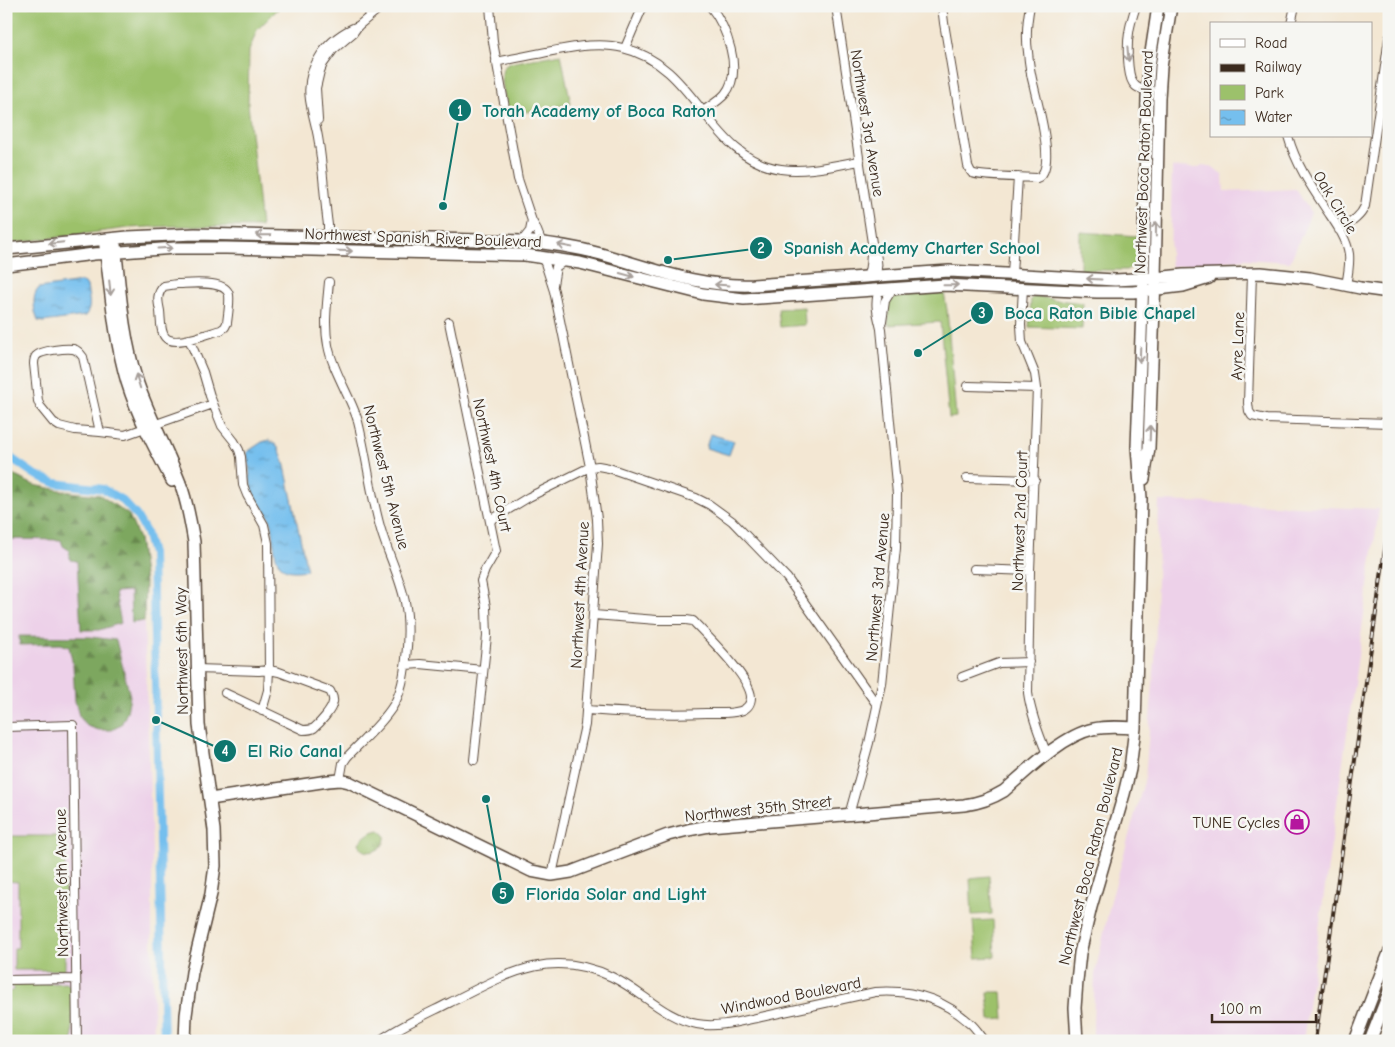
<svg xmlns="http://www.w3.org/2000/svg" width="1395" height="1047" font-family="'Comic Neue',sans-serif">
<defs>
<pattern id="forest-firs" width="22" height="20" patternUnits="userSpaceOnUse" patternTransform="scale(1.25)"><rect width="22" height="20" fill="#7da75f"/><path d="M5 1l3.5 6h-7zM16 11l3.5 6h-7z" fill="#68884e"/></pattern>
<pattern id="park-tufts" width="24" height="20" patternUnits="userSpaceOnUse" patternTransform="scale(1.25)"><rect width="24" height="20" fill="#9cc16b"/><path d="M3 7l-1-3M5 7V3M7 7l1-3M15 17l-1-3M17 17v-4M19 17l1-3" fill="none" stroke="#809d57"/></pattern>
<pattern id="water-ripples" width="26" height="14" patternUnits="userSpaceOnUse" patternTransform="scale(1.25)"><rect width="26" height="14" fill="#75bfee"/><path d="M2 4q2-2 4 0t4 0M15 11q2-2 4 0t4 0" fill="none" stroke="#619bc0"/></pattern>
</defs>
<rect width="100%" height="100%" fill="#f6f6f2"/>
<filter id="ink" filterUnits="userSpaceOnUse"><feTurbulence type="fractalNoise" baseFrequency=".02" numOctaves="2"/><feDisplacementMap in="SourceGraphic" scale="10" xChannelSelector="R" yChannelSelector="G"/><feConvolveMatrix kernelMatrix="1 2 1 2 8 2 1 2 1" color-interpolation-filters="sRGB"/></filter>
<filter id="wash" filterUnits="userSpaceOnUse"><feTurbulence type="fractalNoise" baseFrequency=".0096" numOctaves="4" result="noise"/><feDisplacementMap in="SourceGraphic" scale="20" xChannelSelector="R" yChannelSelector="G"/><feGaussianBlur stdDeviation="1.12" result="paint"/><feColorMatrix in="noise" values="0 0 0 0 0 0 0 0 0 0 0 0 0 0 0 0 0 1.4 0 .05"/><feComposite in="paint" operator="in"/></filter>
<g filter="url(#wash)">
<rect width="100%" height="100%" fill="#f3e7d3"/>
<path fill="#edd1e9" d="M1202 165 1211 167 1217 170 1223 176 1224 192 1296 189 1311 213 1290 262 1245 259 1171 267 1170 258 1172 167 1198 168Z
M6 466 13 475 34 485 70 492 100 495 129 515 140 540 145 582 144 621 152 851V946L154 1041H6Z
M1159 501 1379 509 1303 1041H1093V1024L1095 974 1110 904 1145 778 1155 660Z"/>
<path fill="#9cc16b" stroke="#6c7644" d="M6 6H281L257 30 249 51 248 104 261 227 172 226 128 228 6 244Z
M561 54 571 104 509 115C507 105 499 79 503 69 505 65 507 65 510 63Z
M1080 232 1138 236C1138 249 1140 264 1126 270H1080Z
M944 293 947 310 956 417 949 418 940 322 888 325 889 304 891 299 914 294Z
M1035 296 1058 300 1083 303 1082 329 1029 327 1031 299 1033 297Z
M804 307 805 325 780 327 778 309Z
M6 836H65V970H14V948H18V882L6 881Z
M989 876 992 914 972 915 970 878Z
M993 920 995 957 976 958 973 921Z
M67 983 72 988 73 1041H6V989L10 992 14 989 8 984Z
M988 992H1002L1004 1019 990 1020Z"/>
<path fill="url(#forest-firs)" stroke="#5c683e" d="M6 466 13 475 34 485 70 492 100 495 129 515 139 539 145 582 144 621 131 623 130 591 115 592 121 623 99 630H81L77 561 70 560 69 550 63 546 61 540 6 539Z
M19 636 91 637 116 640 130 696 127 712 121 725 112 730H99L87 726 79 716 75 701 73 665 69 647 61 644 20 645Z"/>
<path fill="url(#park-tufts)" stroke="#6c7644" d="M379 830 385 835C387 851 363 859 359 843 365 835 370 832 379 830Z"/>
<path fill="url(#water-ripples)" stroke="#587486" d="M81 282 85 283 87 286C88 296 93 308 85 316L43 322 38 321C34 311 31 296 39 288Z
M710 434 734 441 729 455 706 448Z
M269 440C280 445 282 456 285 466L307 570C298 571 287 573 281 566 272 557 275 536 272 525 269 514 261 507 256 498 250 488 250 478 249 467 249 462 247 457 247 452L262 442Z"/>
<g fill="none" stroke-linecap="round" stroke-linejoin="round">
<path stroke="#75bfee" stroke-width="8" d="M6 451 11 458 34 474 55 483 103 489 122 500 136 515 146 532 152 554 164 1041"/>
</g>
</g>
<g filter="url(#ink)">
<g fill="none" stroke-linecap="round" stroke-linejoin="round">
<g stroke="#574639" stroke-width="10">
<path id="street" d="M490 6 493 42 518 179 532 221 536 228 542 243
M836 6 872 243C877 254 880 265 875 276
M942 6 944 23 968 166C969 168 970 171 972 173 978 177 1026 177 1037 178 1058 171 1037 102 1034 87 1031 76 1029 64 1028 52 1026 38 1027 21 1030 6
M1136 6C1133 15 1130 24 1129 33 1127 44 1127 74 1133 83 1137 89 1144 90 1150 89
M1291 24 1295 6
M625 48 643 6
M496 62C515 58 533 55 552 51 575 47 600 42 623 48 698 65 708 159 781 169 805 173 836 165 860 161
M703 111C710 106 719 101 725 94 744 71 726 26 710 6
M318 120 316 88 320 71 323 64 333 50 353 33 358 26 382 6
M1288 136C1296 165 1312 188 1328 212 1336 224 1347 239 1349 254 1350 264 1348 275 1346 285
M1339 230C1350 223 1360 218 1365 206L1389 38
M328 237V225C324 196 323 166 318 137 316 125 312 113 310 100 305 66 328 38 358 26
M522 241 530 231 532 221
M540 256 545 263 554 291 590 467 597 519 598 544 585 725 552 875
M1252 273 1248 403 1249 411 1252 416 1266 419 1389 423
M1012 274 1018 177
M867 277C872 266 870 255 872 243
M329 282C327 303 324 325 328 345 332 369 349 394 357 418 367 455 370 493 381 530 388 554 400 577 405 602 409 621 408 640 406 659 404 675 402 691 393 706 381 725 362 741 347 757L343 763 340 780
M177 284C189 284 226 279 229 295 230 303 228 314 227 323L225 327 221 330C209 333 174 348 165 337 160 331 161 319 160 311 158 301 156 294 164 286Z
M553 285 556 267 564 261
M1023 288 1021 325 1022 342 1035 374 1037 388 1030 571 1028 693C1031 714 1039 735 1047 754
M449 322 496 551 485 570 481 581 486 607 487 636 474 760
M882 322 885 301 893 288
M189 339 203 372 210 396 222 426 234 441 239 450 241 457 243 485 247 495 264 525 268 543 269 670 268 690 262 711
M968 386 1037 388
M100 432 83 357C80 353 78 350 73 349 67 348 41 350 36 356 34 359 34 360 34 364L38 401 40 406 53 422 59 426 75 430 100 432 125 435 213 404
M967 478 1035 480
M491 520 529 497 590 467 598 466 609 468 696 498 710 505 732 521 787 578 877 705
M974 569 1030 571
M406 665 420 664 483 670
M197 669 259 671 269 670 279 672 330 691C332 695 334 698 333 702 332 710 320 723 314 728 311 730 307 730 303 730L225 693
M962 677 999 663 1029 662
M587 710C627 713 666 715 706 713 717 713 730 714 740 711 747 709 751 704 751 697 750 677 707 636 693 621L686 620H657L594 615
M6 727 73 725 77 1041
M849 815 869 743 882 684 896 548 897 494 881 329C878 316 873 302 880 289
M6 980 76 979
M379 1041C400 1026 425 1015 449 1003 504 976 549 946 612 977 642 991 664 1018 697 1024 718 1028 741 1021 761 1017 799 1009 837 1000 875 992 911 989 943 999 970 1023 976 1028 980 1035 985 1041"/>
</g>
<g stroke="#574639" stroke-width="14">
<path id="secondary" d="M115 244C120 291 123 339 138 384 150 418 167 449 180 483 187 500 191 524 194 542L199 725 214 830 215 866 211 894 192 972 186 1015 185 1041
M105 246C111 292 114 338 127 382 138 417 155 449 172 481
M6 249 128 237 195 234 522 241C549 243 575 247 601 254 654 269 697 287 753 285L949 271 1115 280 1155 278 1183 275 1261 273 1310 278 1360 288 1389 292
M6 265 94 254 175 248H226L525 255 580 263 703 294 744 299 945 285 1097 292H1133L1183 286 1209 278
M1144 479 1149 448 1155 278 1159 98 1161 67 1171 6
M210 799 328 781 340 780 349 782 531 871 552 875 571 872 668 835 688 830 709 826 964 805C979 803 991 799 1004 791 1028 770 1062 736 1093 729 1107 726 1121 727 1135 728
M1077 1041 1075 1008 1077 981 1080 953 1091 907 1124 794 1130 769 1135 728 1141 498 1137 447 1143 279 1147 98 1149 66 1158 6
M1355 1041 1389 953
M1370 1041 1389 992"/>
</g>
<use href="#street" stroke="#fff" stroke-width="8"/>
<use href="#secondary" stroke="#fff" stroke-width="11"/>
<g stroke="#3b2a1e" stroke-width="4">
<path id="rail" d="M1315 1041 1389 521"/>
</g>
<use href="#rail" stroke="#f6f6f2" stroke-width="2" stroke-dasharray="5.5" stroke-linecap="butt"/>
</g>
<defs><path id="oneway-shaft" d="M-6 0H5M1.5-3L5.5 0L1.5 3" fill="none" stroke-width="1.6" stroke-linecap="round" stroke-linejoin="round" transform="scale(1.25)"/></defs>
<g stroke="#a79f9a">
<use href="#oneway-shaft" transform="translate(1128 54) rotate(85)"/>
<use href="#oneway-shaft" transform="translate(1156 229) rotate(-89)"/>
<use href="#oneway-shaft" transform="translate(263 235) rotate(-179)"/>
<use href="#oneway-shaft" transform="translate(56 243) rotate(174)"/>
<use href="#oneway-shaft" transform="translate(565 246) rotate(-169)"/>
<use href="#oneway-shaft" transform="translate(165 248) rotate(-3)"/>
<use href="#oneway-shaft" transform="translate(345 251) rotate(1)"/>
<use href="#oneway-shaft" transform="translate(627 275) rotate(15)"/>
<use href="#oneway-shaft" transform="translate(1094 279) rotate(-177)"/>
<use href="#oneway-shaft" transform="translate(722 285) rotate(-176)"/>
<use href="#oneway-shaft" transform="translate(951 285) rotate(-1)"/>
<use href="#oneway-shaft" transform="translate(110 288) rotate(84)"/>
<use href="#oneway-shaft" transform="translate(1140 355) rotate(92)"/>
<use href="#oneway-shaft" transform="translate(138 381) rotate(-107)"/>
<use href="#oneway-shaft" transform="translate(1150 433) rotate(-88)"/>
</g>
</g>
<defs>
<g id="shop-ring" transform="scale(1.25)"><circle r="9.5" fill="#f6f6f2" stroke="#b5179e" stroke-width="1.5"/><path d="M-5-2.5h2.3a2.7 3.5 0 0 1 5.4 0H5L5.5 6h-11ZM-1.5-2.5h3a1.5 2.3 0 0 0-3 0Z" fill="#b5179e"/></g>
</defs>
<g fill-rule="evenodd">
<use href="#shop-ring" x="1297" y="822"/>
</g>
<g text-anchor="middle" stroke-width="5" stroke-linejoin="round" paint-order="stroke">
<g font-size="16" fill="#3b2a1e" stroke="#f6f6f2">
<text transform="translate(868 123) rotate(81)" y="6">Northwest 3rd Avenue</text>
<text transform="translate(1143 162) rotate(-88)" y="6">Northwest Boca Raton Boulevard</text>
<text transform="translate(1336 202) rotate(59)" y="6">Oak Circle</text>
<text transform="translate(423 237) rotate(2)" y="6">Northwest Spanish River Boulevard</text>
<text transform="translate(1237 346) rotate(-88)" y="6">Ayre Lane</text>
<text transform="translate(493 465) rotate(78)" y="6">Northwest 4th Court</text>
<text transform="translate(387 477) rotate(76)" y="6">Northwest 5th Avenue</text>
<text transform="translate(1019 521) rotate(-88)" y="6">Northwest 2nd Court</text>
<text transform="translate(877 587) rotate(-85)" y="6">Northwest 3rd Avenue</text>
<text transform="translate(579 595) rotate(-87)" y="6">Northwest 4th Avenue</text>
<text transform="translate(181 651) rotate(-91)" y="6">Northwest 6th Way</text>
<text transform="translate(758 808) rotate(-6)" y="6">Northwest 35th Street</text>
<text transform="translate(1090 856) rotate(-76)" y="6">Northwest Boca Raton Boulevard</text>
<text transform="translate(61 883) rotate(-91)" y="6">Northwest 6th Avenue</text>
<text transform="translate(791 995) rotate(-11)" y="6">Windwood Boulevard</text>
</g>
<g font-size="16" fill="#3b2a1e" stroke="#f6f6f2" text-anchor="end">
<text x="1280" y="828">TUNE Cycles</text>
</g>
</g>
<path fill="none" stroke="#0f766e" stroke-width="2" d="M443 206L460 110M668 260L761 248M918 353L982 313M156 720L225 751M486 799L503 893"/>
<g fill="#0f766e" stroke="#f6f6f2" stroke-width="2">
<circle cx="443" cy="206" r="5"/>
<circle cx="668" cy="260" r="5"/>
<circle cx="918" cy="353" r="5"/>
<circle cx="156" cy="720" r="5"/>
<circle cx="486" cy="799" r="5"/>
<circle cx="460" cy="110" r="12"/>
<circle cx="761" cy="248" r="12"/>
<circle cx="982" cy="313" r="12"/>
<circle cx="225" cy="751" r="12"/>
<circle cx="503" cy="893" r="12"/>
</g>
<g font-size="15" text-anchor="middle" font-weight="bold" fill="#fff">
<text x="460" y="116">1</text>
<text x="761" y="253">2</text>
<text x="982" y="318">3</text>
<text x="225" y="756">4</text>
<text x="503" y="899">5</text>
</g>
<g font-size="18" text-anchor="middle" font-weight="bold" fill="#0f766e" stroke="#f6f6f2" stroke-width="5" stroke-linejoin="round" paint-order="stroke">
<text x="599" y="117">Torah Academy of Boca Raton</text>
<text x="912" y="254">Spanish Academy Charter School</text>
<text x="1100" y="319">Boca Raton Bible Chapel</text>
<text x="295" y="757">El Rio Canal</text>
<text x="616" y="900">Florida Solar and Light</text>
</g>
<rect width="1395" height="1047" fill="none" stroke="#f6f6f2" stroke-width="25"/>
<rect x="1210" y="22" width="162" height="115" fill="#f6f6f2" stroke="#aba49d"/>
<rect x="1220" y="39" width="25" height="8" fill="#ffffff" stroke="#aba49d"/>
<text x="1255" y="48" font-size="15" fill="#3b2a1e">Road</text>
<rect x="1220" y="64" width="25" height="8" fill="#3b2a1e" stroke="#aba49d"/>
<text x="1255" y="72" font-size="15" fill="#3b2a1e">Railway</text>
<rect x="1220" y="85" width="25" height="15" fill="#9cc16b" stroke="#aba49d"/>
<text x="1255" y="98" font-size="15" fill="#3b2a1e">Park</text>
<rect x="1220" y="110" width="25" height="15" fill="url(#water-ripples)" stroke="#aba49d"/>
<text x="1255" y="122" font-size="15" fill="#3b2a1e">Water</text>
<path d="M1212 1014v8h104v-8" fill="none" stroke="#3b2a1e" stroke-width="2.5"/>
<text x="1220" y="1014" font-size="15" fill="#3b2a1e" stroke="#f6f6f2" stroke-width="4" paint-order="stroke">100 m</text>
</svg>
